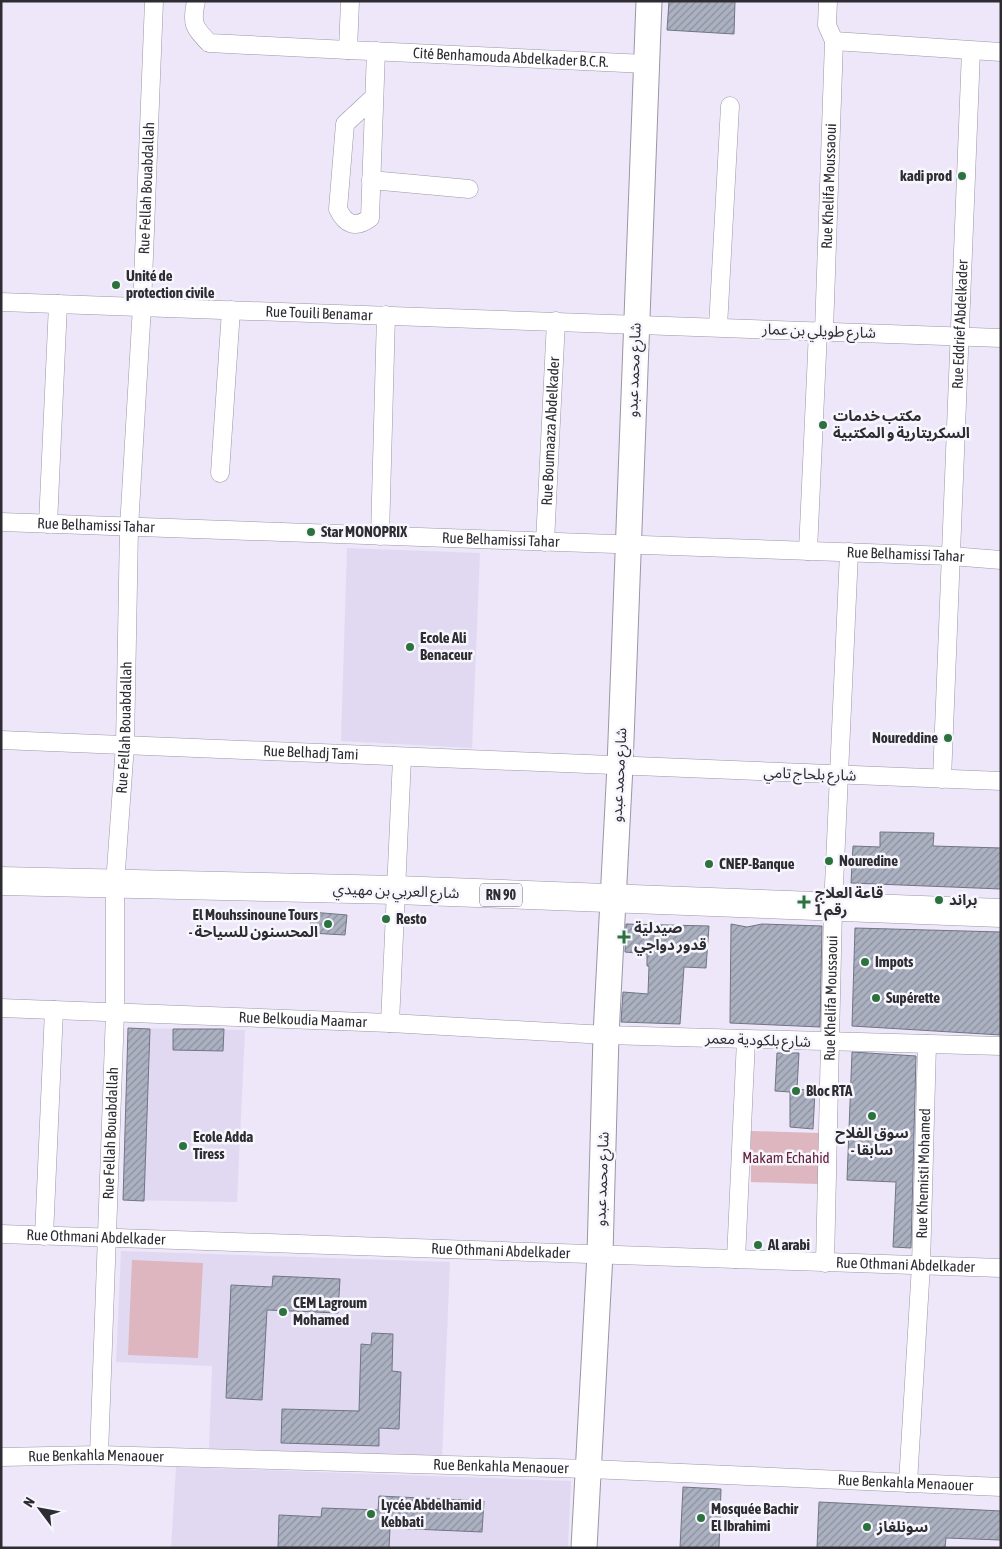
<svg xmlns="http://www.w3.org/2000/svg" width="1002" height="1549" font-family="'Asap Condensed','Noto Sans Arabic',sans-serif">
<defs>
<pattern id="building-hatch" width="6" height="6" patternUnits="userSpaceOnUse" patternTransform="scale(1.25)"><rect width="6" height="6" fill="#abb1c1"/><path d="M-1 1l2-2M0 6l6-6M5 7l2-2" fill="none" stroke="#8c909d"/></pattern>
</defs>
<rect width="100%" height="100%" fill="#ede7f9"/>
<path fill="#e1d9f1" d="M347 548 480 553 472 748 341 741Z
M128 1028 245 1030 237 1202 123 1200Z
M121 1251 450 1262 442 1457 209 1449 212 1366 116 1362Z
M176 1467 571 1481 568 1548H171Z"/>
<path fill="#ddb6c0" d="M751 1131 820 1133 818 1184 751 1182Z
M132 1260 203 1263 198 1358 128 1355Z"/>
<path fill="url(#building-hatch)" stroke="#707584" d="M669 1H735L734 34 667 30Z
M880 832 934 833 933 846 1001 848V889L851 883 853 846 880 847Z
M311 912 347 915 345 935 310 933Z
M626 924 709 926 706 968 684 967 680 1024 621 1022 623 992 648 994 649 966H647V954L625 952Z
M731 924 747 927 762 924 822 926 820 1027 730 1023Z
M855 928 1001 932V1035L852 1026Z
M128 1028 150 1029 144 1201 123 1200Z
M173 1029H224L223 1051 173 1050Z
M852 1052 916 1056 911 1248 893 1247 896 1182 847 1180Z
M777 1053H799L797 1089 815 1091 813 1129 790 1127V1092L775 1091Z
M273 1276 340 1279 338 1313 267 1310 262 1400 226 1398 231 1285 272 1287Z
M372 1333 393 1334 392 1371 401 1372 399 1429 379 1428V1446L281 1443 282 1409 359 1411 361 1344 371 1345Z
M683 1487 721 1489 719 1548H680Z
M379 1496 484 1501 482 1532 390 1528 389 1548 278 1547 279 1515 321 1517 322 1508 378 1510Z
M819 1502 1001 1511V1540L946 1538 945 1548H817Z"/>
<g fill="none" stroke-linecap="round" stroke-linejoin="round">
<g stroke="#9b96a6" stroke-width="19">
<g id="street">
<path d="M196 1C191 24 194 27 209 43L348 50"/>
<path id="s1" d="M350 1 348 50 646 64"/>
<path d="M834 41 1001 52"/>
<path d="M374 97 345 124 338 209C345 224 355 229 370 218L376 51"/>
<path d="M371 180 469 189"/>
<path id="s2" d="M1 302 1001 338"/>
<path d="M718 327 730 106"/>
<path id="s3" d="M824 331 834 41 827 25 828 1"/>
<path d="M220 473 231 310"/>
<path id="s4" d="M1 522 951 556 1001 560"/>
<path d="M48 524 58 304"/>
<path d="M380 536 386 315"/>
<path id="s5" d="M545 542 556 321"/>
<path d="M808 551 818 331"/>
<path id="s6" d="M1 740 1001 781"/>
<path id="s7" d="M942 779 971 51"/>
<path id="s8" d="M1 1008 390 1023 606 1035 1001 1046"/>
<path d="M390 1023 402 758"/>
<path id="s9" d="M1 1234 1001 1268"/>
<path d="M44 1236 54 1010"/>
<path d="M736 1259 746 1040"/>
<path id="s10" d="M825 1263 833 908 849 552"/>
<path id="s11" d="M99 1455 115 1013V884L125 745 129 528 142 306 154 1"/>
<path id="s12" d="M1 1457 99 1455 590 1469 1001 1487"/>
<path id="s13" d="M908 1483 921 1265 927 1044"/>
</g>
</g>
<g stroke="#9b96a6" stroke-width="27">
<path id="secondary" d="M584 1548 600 1254 606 1035 620 766 649 1"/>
</g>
<g stroke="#9b96a6" stroke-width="29">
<path id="primary" d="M1 881 396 890 1001 913"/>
</g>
<use href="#street" stroke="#fff" stroke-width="18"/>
<use href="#secondary" stroke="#fff" stroke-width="25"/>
<use href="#primary" stroke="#fff" stroke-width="28"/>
</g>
<g fill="#2b723e" stroke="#f8f6fd" stroke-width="2">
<circle cx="962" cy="176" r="5"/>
<circle cx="116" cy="285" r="5"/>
<circle cx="823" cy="425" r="5"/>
<circle cx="311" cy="532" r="5"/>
<circle cx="410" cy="647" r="5"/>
<circle cx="948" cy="738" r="5"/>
<circle cx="829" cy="861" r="5"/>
<circle cx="709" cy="864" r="5"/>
<circle cx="939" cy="900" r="5"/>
<path d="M801.5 894.5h5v5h5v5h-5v5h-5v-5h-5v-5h5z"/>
<circle cx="386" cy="919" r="5"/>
<circle cx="328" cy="924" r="5"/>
<path d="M621.5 929.5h5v5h5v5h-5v5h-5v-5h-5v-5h5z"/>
<circle cx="865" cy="962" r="5"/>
<circle cx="876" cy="998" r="5"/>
<circle cx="796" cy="1091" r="5"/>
<circle cx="872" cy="1116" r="5"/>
<circle cx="183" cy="1146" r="5"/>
<circle cx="758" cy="1245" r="5"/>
<circle cx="283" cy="1312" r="5"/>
<circle cx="371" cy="1514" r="5"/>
<circle cx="701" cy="1518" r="5"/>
<circle cx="867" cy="1527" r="5"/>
</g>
<g text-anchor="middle" stroke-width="5" stroke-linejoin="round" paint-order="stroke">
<rect fill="#f8f6fd" stroke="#6b6970" stroke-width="1" x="480" y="883.5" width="42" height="23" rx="4"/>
<g font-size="14" font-weight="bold" fill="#2e2c33">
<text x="501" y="900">RN 90</text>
</g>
<g font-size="15" fill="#2e2c33" stroke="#f8f6fd">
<text dy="5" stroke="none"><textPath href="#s1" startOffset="212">Cité Benhamouda Abdelkader B.C.R.</textPath></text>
<text dy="5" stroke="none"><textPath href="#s3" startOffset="145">Rue Khelifa Moussaoui</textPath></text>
<text dy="5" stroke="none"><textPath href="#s11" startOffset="1268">Rue Fellah Bouabdallah</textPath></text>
<text dy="5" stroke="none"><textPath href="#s2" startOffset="318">Rue Touili Benamar</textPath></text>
<text dy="5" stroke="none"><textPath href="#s7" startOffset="455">Rue Eddrief Abdelkader</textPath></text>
<text transform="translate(819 331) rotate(2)" y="5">شارع طويلي بن عمار</text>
<text transform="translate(634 370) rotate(-88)" y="5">شارع محمد عبدو</text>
<text dy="5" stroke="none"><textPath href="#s5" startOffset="111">Rue Boumaaza Abdelkader</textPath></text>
<text dy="5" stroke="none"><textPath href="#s4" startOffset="95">Rue Belhamissi Tahar</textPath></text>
<text dy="5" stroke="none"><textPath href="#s4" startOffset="500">Rue Belhamissi Tahar</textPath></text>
<text dy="5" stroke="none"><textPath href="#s4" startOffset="905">Rue Belhamissi Tahar</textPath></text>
<text dy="5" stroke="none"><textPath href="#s11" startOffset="728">Rue Fellah Bouabdallah</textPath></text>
<text dy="5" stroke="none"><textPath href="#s6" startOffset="310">Rue Belhadj Tami</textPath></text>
<text transform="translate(810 774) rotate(2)" y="5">شارع بلحاج تامي</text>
<text transform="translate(619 775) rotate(-87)" y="5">شارع محمد عبدو</text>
<text transform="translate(396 891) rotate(2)" y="5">شارع العربي بن مهيدي</text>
<text dy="5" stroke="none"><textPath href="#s10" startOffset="265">Rue Khelifa Moussaoui</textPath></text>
<text dy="5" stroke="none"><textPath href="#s8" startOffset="302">Rue Belkoudia Maamar</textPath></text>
<text transform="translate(758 1040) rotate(2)" y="5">شارع بلكودية معمر</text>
<text dy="5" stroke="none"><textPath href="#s11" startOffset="322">Rue Fellah Bouabdallah</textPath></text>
<text dy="5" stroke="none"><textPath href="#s13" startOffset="310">Rue Khemisti Mohamed</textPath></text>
<text transform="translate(602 1179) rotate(-88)" y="5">شارع محمد عبدو</text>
<text dy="5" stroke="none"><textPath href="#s9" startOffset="95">Rue Othmani Abdelkader</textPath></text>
<text dy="5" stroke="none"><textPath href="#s9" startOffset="500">Rue Othmani Abdelkader</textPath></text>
<text dy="5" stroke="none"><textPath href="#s9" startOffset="905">Rue Othmani Abdelkader</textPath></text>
<text dy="5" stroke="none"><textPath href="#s12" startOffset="95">Rue Benkahla Menaouer</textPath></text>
<text dy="5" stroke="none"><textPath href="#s12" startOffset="500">Rue Benkahla Menaouer</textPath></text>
<text dy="5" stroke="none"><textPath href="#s12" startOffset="905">Rue Benkahla Menaouer</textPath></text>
</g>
<g font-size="15" font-weight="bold" fill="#2e2c33" stroke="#f8f6fd" text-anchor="start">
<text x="952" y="181" text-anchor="end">kadi prod</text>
<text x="126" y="281">Unité de<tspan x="126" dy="17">protection civile</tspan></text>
<text x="833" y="421">مكتب خدمات<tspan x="833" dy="17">السكريتارية و المكتبية</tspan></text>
<text x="321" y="537">Star MONOPRIX</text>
<text x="420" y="643">Ecole Ali<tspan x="420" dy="17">Benaceur</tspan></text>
<text x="938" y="743" text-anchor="end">Noureddine</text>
<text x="839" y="866">Nouredine</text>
<text x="719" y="869">CNEP-Banque</text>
<text x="815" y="898">قاعة العلاج<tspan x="815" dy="17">رقم 1</tspan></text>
<text x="949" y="905">براند</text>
<text x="318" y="920" text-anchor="end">El Mouhssinoune Tours<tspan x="318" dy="17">- المحسنون للسياحة</tspan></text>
<text x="396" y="924">Resto</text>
<text x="634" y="933">صيدلية<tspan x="634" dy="17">قدور دواجي</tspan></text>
<text x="875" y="967">Impots</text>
<text x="886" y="1003">Supérette</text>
<text x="806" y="1096">Bloc RTA</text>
<text x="872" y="1138" text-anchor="middle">سوق الفلاح<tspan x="872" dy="17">- سابقا</tspan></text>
<text x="193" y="1142">Ecole Adda<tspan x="193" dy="17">Tiress</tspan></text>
<text x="768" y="1250">Al arabi</text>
<text x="293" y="1308">CEM Lagroum<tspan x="293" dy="17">Mohamed</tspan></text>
<text x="381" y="1510">Lycée Abdelhamid<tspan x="381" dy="17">Kebbati</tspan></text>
<text x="711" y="1514">Mosquée Bachir<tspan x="711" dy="17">El Ibrahimi</tspan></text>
<text x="877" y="1532">سونلغاز</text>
</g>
<g font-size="15" fill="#63233a" stroke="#f8f6fd">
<text x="786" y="1163">Makam Echahid</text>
</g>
</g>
<rect width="1002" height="1549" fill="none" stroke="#2e2c33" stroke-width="5"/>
<g transform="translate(40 1509) rotate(302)" stroke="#f8f6fd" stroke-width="4" paint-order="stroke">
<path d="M0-4L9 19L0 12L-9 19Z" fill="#2e2c33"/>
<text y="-8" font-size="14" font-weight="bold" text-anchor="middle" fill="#2e2c33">N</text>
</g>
</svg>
